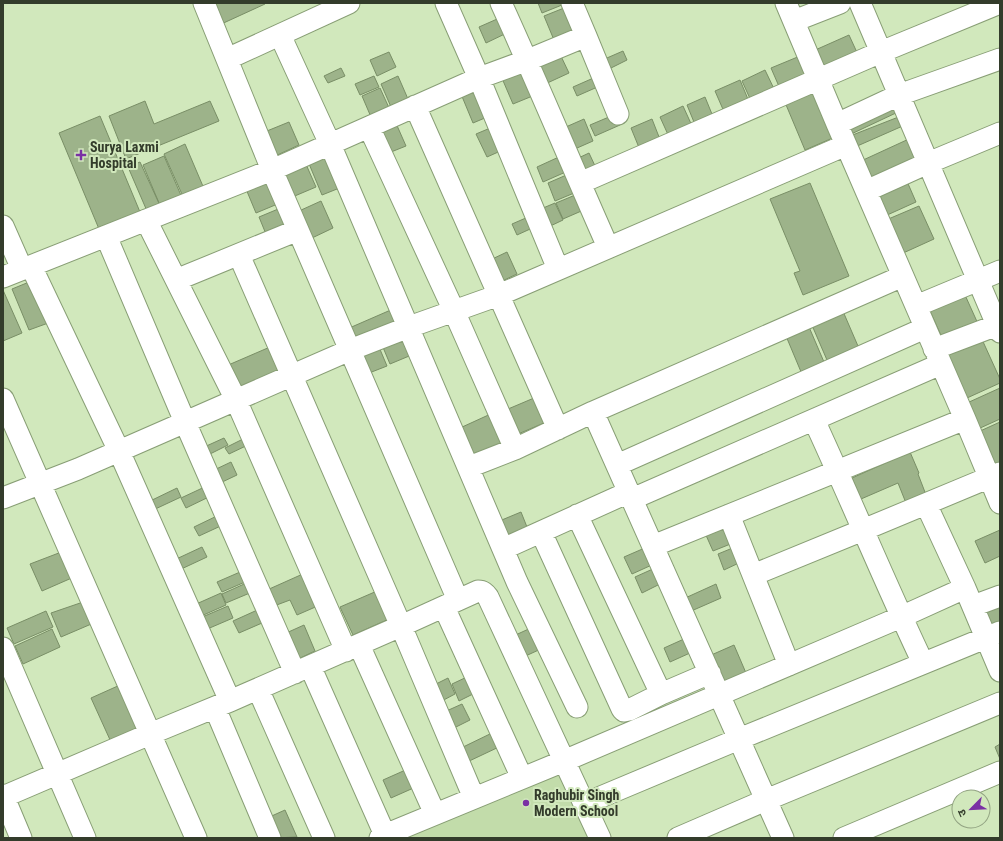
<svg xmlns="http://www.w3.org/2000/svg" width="1003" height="841" font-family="'Roboto Condensed','Noto Sans Devanagari',sans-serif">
<rect width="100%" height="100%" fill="#d1e8bc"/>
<path fill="#c2dcaa" d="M559 769 589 838H399Z"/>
<path fill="#9db38a" stroke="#798e66" d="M207 3H265V4L217 26Z
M538 3H567L542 13Z
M569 6 579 29 554 40 544 16Z
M504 16 511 31 486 43 479 27Z
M849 35 860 59 824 75 813 51Z
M623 51 627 60 605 71 600 61Z
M389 52 396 67 377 76 370 60Z
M559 52 569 73 543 85 533 65Z
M800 56 809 79 781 91 771 68Z
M523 67 535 95 513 104 501 76Z
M341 68 345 76 328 83 324 76Z
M765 70 776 93 752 103 742 81Z
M374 76 379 87 360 95 355 84Z
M398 76 408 99 391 107 381 84Z
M598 76 602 85 577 96 573 87Z
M740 80 750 104 725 114 715 91Z
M480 85 492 115 473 123 461 94Z
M813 87 835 137 805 150 784 100Z
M380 88 390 110 371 117 362 96Z
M705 97 714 119 696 127 687 105Z
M145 101 154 124 210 101 219 121 126 159 109 116Z
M895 101 898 112 847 136 842 125Z
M683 106 693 128 670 139 660 117Z
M616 114 620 125 595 136 590 125Z
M100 116 140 212 99 229 59 133Z
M901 116 905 125 855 147 850 136Z
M584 119 593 141 568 152 559 130Z
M652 119 661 142 640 150 631 128Z
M395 121 406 146 386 154 376 129Z
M289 122 299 145 273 157 262 133Z
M495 126 505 149 487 157 476 134Z
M911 138 923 163 872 186 861 161Z
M185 144 205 191 185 201 164 154Z
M327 150 342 187 322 195 307 159Z
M589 153 596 168 579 176 572 161Z
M164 156 183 200 162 210 143 165Z
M561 156 568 171 543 182 537 167Z
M140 162 163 212 150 218 128 167Z
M305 162 316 187 290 198 279 173Z
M571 173 579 191 555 201 548 183Z
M270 179 280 203 256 213 246 189Z
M906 179 916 202 885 216 875 193Z
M810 183 849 276 803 295 794 273 800 271 770 199Z
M580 193 586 209 563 219 556 203Z
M321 201 333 228 312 238 299 211Z
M555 203 563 220 544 229 536 211Z
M919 206 934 239 901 254 886 220Z
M283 207 292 230 268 239 259 217Z
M535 214 539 225 517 235 512 224Z
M507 252 517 274 498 283 488 261Z
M34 280 51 322 29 330 12 289Z
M3 290 22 333 3 341Z
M965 295 979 326 944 342 930 311Z
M393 309 400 325 354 345 347 329Z
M842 309 861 353 830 367 811 323Z
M809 327 827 369 804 379 786 336Z
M406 335 414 354 390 364 382 345Z
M980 335 1000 379V383L967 398 946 351Z
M270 347 282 373 237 392 226 366Z
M379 347 387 366 364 375 356 357Z
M1000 388V419L978 429 967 403Z
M534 398 544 423 511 437 501 412Z
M495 412 508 441 472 456 460 428Z
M1000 422V463L993 466 978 432Z
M247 437 250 444 229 454 225 448Z
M224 438 228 445 206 456 202 448Z
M910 452 919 473 918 474 928 500 908 508 898 483 861 499 852 478Z
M231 462 237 475 218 484 212 471Z
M211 484 215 494 186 508 181 498Z
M177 488 181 497 151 511 146 503Z
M521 512 529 532 506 542 497 522Z
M221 514 225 524 199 536 194 527Z
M725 524 733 543 713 551 705 533Z
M1000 530V556L985 563 975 541Z
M202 547 207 557 177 571 172 561Z
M647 547 654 564 632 574 624 557Z
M735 547 741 562 724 570 718 554Z
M64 551 74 577 42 591 30 564Z
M655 568 662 583 642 593 635 577Z
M247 569 252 579 222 592 217 582Z
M305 573 320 605 297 615 290 600 274 606 267 590Z
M253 580 257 590 226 603 222 594Z
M716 584 721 598 689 612 683 599Z
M377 591 389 619 353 635 340 607Z
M221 593 226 605 199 617 194 605Z
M86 601 96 622 61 637 51 613Z
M1000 601V626L986 632 977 611Z
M228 606 233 618 205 630 200 618Z
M264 607 269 620 239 633 233 621Z
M46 611 53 627 14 644 7 628Z
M304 625 315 651 296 660 284 634Z
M533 627 543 648 519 659 509 638Z
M52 629 60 647 23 664 15 646Z
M684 639 690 653 670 662 664 648Z
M734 645 749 680 724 691 709 656Z
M469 676 477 692 459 701 452 684Z
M448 678 455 694 438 703 430 687Z
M120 685 140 730 111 742 91 698Z
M462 704 470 720 450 730 442 713Z
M494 732 501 746 465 763 459 749Z
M1000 744V759L995 747Z
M410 768 418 786 391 798 383 780Z
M285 810 297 837 274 838 265 819Z"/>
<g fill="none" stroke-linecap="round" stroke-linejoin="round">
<g stroke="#889e75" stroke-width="23">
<path id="street" d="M204 3 272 170 458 600
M446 3 479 78 558 269
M501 3C538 84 572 166 608 247
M572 3 586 36 618 114
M786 3 837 124 965 419 1000 503
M860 3 1000 332
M794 21 840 3
M280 35 330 144 517 582 577 707
M227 59 349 3
M415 106 558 429
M837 124 899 95 1000 59
M369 127 454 311 515 449
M580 183 881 52 1000 3
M866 191 928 163 1000 133
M146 220 236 400 346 651
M3 226 22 269
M106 236 185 422 295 673
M239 255 401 626 474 798
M31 266 119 451 230 701
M3 277 272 170 479 78 528 60 586 36
M176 280 298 230
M916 306 1000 271
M934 349 1000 324
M3 399 196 838
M593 412 783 838
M814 420C851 500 885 583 923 663
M617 465 925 328
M469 467 515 449 593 412 903 276
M3 498 78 469 350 350 409 327 499 295 846 145
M632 499 941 364
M926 504 965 588 1000 671
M577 515 661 694
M729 515 789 665
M541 532 622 709 624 711 629 710 661 694 710 673
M653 546 965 419
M503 549 629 492
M753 575 863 530 1000 473
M973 606 1000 596
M444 607 522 778
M359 645 435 814
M3 648 85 838
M310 666 385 835
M258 689 324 838
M215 708 270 838
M3 795 21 838
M3 797 150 734 230 701 401 626 478 591C483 591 485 593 488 597L600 838
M584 804 739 739 1000 632
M380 838 385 835 564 761 901 617 965 588
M678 838 766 800 1000 703
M844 838 1000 772"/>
</g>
<use href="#street" stroke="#fff" stroke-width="21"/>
</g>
<g fill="#7a31a4" stroke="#d1e8bc" stroke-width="1.5">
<path d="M79 149h4v4h4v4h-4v4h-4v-4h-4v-4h4z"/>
<circle cx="526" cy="803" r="4"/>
</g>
<g text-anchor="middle" stroke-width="4" stroke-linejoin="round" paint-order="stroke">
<g font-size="14" font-weight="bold" fill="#333c2b" stroke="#d1e8bc" text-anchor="start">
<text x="90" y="152">Surya Laxmi<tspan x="90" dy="16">Hospital</tspan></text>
<text x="534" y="800">Raghubir Singh<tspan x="534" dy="16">Modern School</tspan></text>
</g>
</g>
<rect width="1003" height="841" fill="none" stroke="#333c2b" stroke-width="8"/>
<g transform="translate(971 809) rotate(246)"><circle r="19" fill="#d1e8bc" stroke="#92a382"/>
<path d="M0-3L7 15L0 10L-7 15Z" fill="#7a31a4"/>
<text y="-6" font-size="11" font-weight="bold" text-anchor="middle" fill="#333c2b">उ</text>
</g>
</svg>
